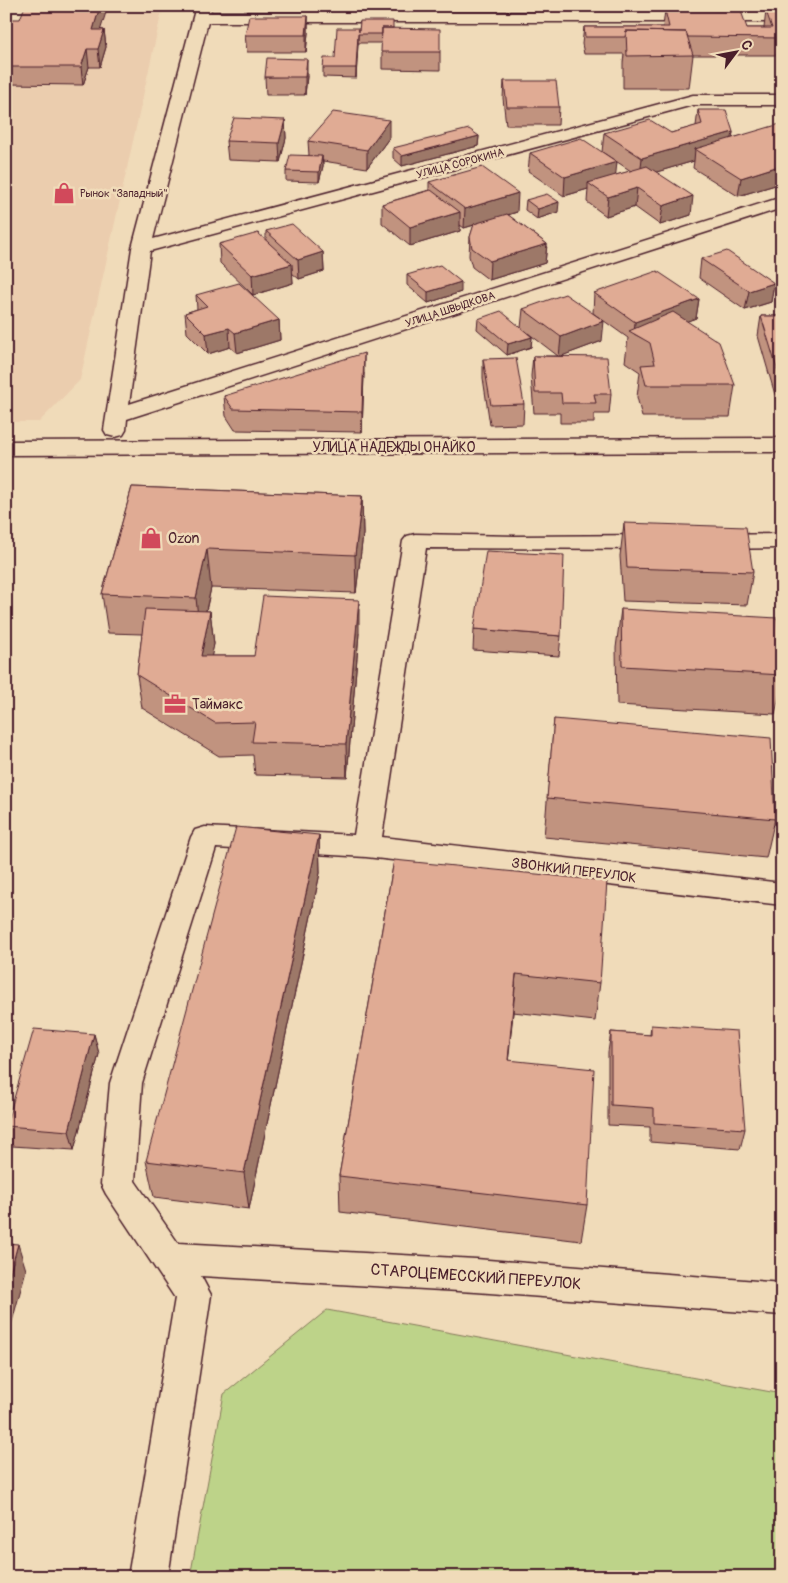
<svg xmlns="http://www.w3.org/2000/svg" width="788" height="1583" font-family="Pangolin,sans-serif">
<rect width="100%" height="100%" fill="#f0dbb9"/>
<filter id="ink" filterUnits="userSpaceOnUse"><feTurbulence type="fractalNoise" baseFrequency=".02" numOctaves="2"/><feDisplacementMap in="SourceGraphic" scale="10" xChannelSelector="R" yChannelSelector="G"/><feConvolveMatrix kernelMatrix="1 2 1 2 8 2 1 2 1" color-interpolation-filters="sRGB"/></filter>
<g filter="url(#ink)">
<path fill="#ebcdae" d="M6 6H163L80 380 39 422H6Z"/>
<path fill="#bdd389" stroke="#84795a" d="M327 1310 782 1394V1577H190L224 1394Z"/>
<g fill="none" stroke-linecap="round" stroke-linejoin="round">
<g stroke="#4a1f2b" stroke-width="3">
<path id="minor" d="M11 6H26L14 38 12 41 6 43V19Z
M196 6H212L210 12H782V22H208L153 239 693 95H782V105H693L150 251 129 404 782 197V208L127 419 126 430 123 435 115 437 107 435 104 430 132 248Z
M782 438V452L6 455V441Z
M415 534 516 536 659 535 667 537 671 542 667 547 659 549 426 548 382 837 782 883V905L366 857 216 848 142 1083 135 1181 178 1243 476 1259 782 1283V1315L476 1292 201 1276 211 1295 168 1577H128L175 1298 106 1194 101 1184 110 1083 191 837 195 830 205 827 354 835 403 541 407 536Z
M782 534V548L712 549 704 547 700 542 704 537 712 535Z"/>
</g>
<use href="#minor" fill="#f0dbb9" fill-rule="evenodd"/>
</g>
<path fill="#c1937f" stroke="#4a1f2b" d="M665 10 747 28H764L766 11H782V55H693L689 88H623V63L624 54H584L582 44 584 27H663Z
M308 16V33L306 52H247L245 35Z
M20 19 104 30 106 47 100 67H89L83 85 6 84V31Z
M393 28 440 52V70L382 69V43H358L356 78 323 77V68L335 58 359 32Z
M307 76 305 95H266L265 77Z
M504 81 559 107 558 125H506L503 98Z
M698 110 733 132 732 138 782 126V183L738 196 693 168 694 161 656 172 691 215 660 225 635 207 606 216 587 202 588 189 564 196 528 171 530 153 616 175 631 171 602 152 604 133H671L696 126Z
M285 120 286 138 280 162 228 160 226 141Z
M479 136 478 146 402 166 393 158V148Z
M389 138 367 168 323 161V166L319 182 286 181V171L309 155 308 141Z
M429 182 517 212 508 215 547 244 545 263 489 280 472 267 469 256 470 237 474 225 464 228 460 225V231L410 246 382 223V204L429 190Z
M526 200 558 212 537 219 525 210Z
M266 231 323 252 324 271 299 279 292 273 293 283 253 295 220 263 219 244 266 240Z
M701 259 774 283 771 302 745 310 699 278Z
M407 275 461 292 428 303 407 285Z
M594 293 699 299 696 318 687 321 735 385 730 417H642L637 397 640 372 625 362 628 338 593 313Z
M196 295 279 320 280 340 237 353 230 347 208 354 187 333 185 313 197 309Z
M523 309 602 341 561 356 611 394 609 414H594V423H560V413H534L531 376 533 356H558L528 333 532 337 531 347 507 355 477 329 478 319 521 328Z
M761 316H782V412H780L758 336Z
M483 359 524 404 523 424 490 425 483 378Z
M364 373 362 432 235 430 226 416 224 396Z
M132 487 362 496 363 534 356 593 211 588 206 611H210L214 644 211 656H254L359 633 347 777 255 775 253 755 219 756 142 708 137 675 142 634 108 633 102 594Z
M624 523 753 572 747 605 623 601 620 556Z
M621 609 782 658V684L775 714 617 705 616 648Z
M474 629 561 636 559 656 473 650Z
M554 719 775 819 766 858 544 837Z
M319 835 320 873 249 1209 154 1197 146 1161Z
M394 860 600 983 595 1021 513 1012 508 1060 587 1205 581 1241 340 1212 339 1176Z
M651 1025 745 1129 740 1149 650 1142V1127L608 1125V1052L611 1032 650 1035Z
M94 1034 99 1054 74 1150 12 1146 6 1125Z"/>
<path fill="#9d7868" stroke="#4a1f2b" d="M100 6H108L95 47 93 30Z
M308 16V33L306 52V35Z
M104 30 106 47 100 67 98 49Z
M358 34V43L356 78V68Z
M87 49 89 67 83 85 81 67Z
M307 59V76L305 95V77Z
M285 120 286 138 280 162 279 143Z
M389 120V138L367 168V150Z
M733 132 730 150 695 149 694 161 640 177 642 158Z
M479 136 478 146 402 166V156Z
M322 156 323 166 319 182V172Z
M617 162 615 181 588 183V189L564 196 565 177Z
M782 165V183L738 196 741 178Z
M637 188 635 207 606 216 608 197Z
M518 193 517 212 464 228 465 209Z
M693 196 691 215 660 225 663 206Z
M559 202 558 212 537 219 538 209Z
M460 212V231L410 246V227Z
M547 244 545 263 489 280 490 261Z
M323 252 324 271 299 279 298 260Z
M292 264 293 283 253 295 252 275Z
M461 282V292L428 303V292Z
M774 283 771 302 745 310 749 291Z
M699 299 696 318 642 338 634 334 635 322Z
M279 320 280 340 237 353 235 333Z
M604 321 602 341 559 357 561 337Z
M229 328 230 347 208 354 206 334Z
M532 337 531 347 507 355 508 344Z
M364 353V373L362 432V412Z
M362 496 363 534 356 593 355 555Z
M207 549 211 588 200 636 196 598Z
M359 600V633L347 777 346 744Z
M210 611 214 644 205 689 201 656Z
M319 835 320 873 249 1209 244 1173Z
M516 974 513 1012 505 1097 508 1060Z
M94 1034 99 1054 74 1150 69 1131Z
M18 1244 26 1270 6 1344V1287Z"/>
<path fill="#e0ab94" stroke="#4a1f2b" d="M25 6H100L93 30H104L98 49H87L81 67H6V31L11 19H20Z
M665 10 741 11 747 28H772L766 11H782V38L688 37 686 32 626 31 625 37H585L584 27H669Z
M249 16H308L306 35H245Z
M360 21H393V28H382V34H358L356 68H323L324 58H335L337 28H358L359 32Z
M382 28 440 29V52H381Z
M626 31 686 32 693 55 627 56Z
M267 58 307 59 305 77H265Z
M504 81H556L559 107H507Z
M698 110H726L733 132 642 158 604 133 650 120 671 133 702 124Z
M333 112 389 120 367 150 308 141Z
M234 118 285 120 279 143 226 141Z
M780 124 782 126V165L741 178 695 149Z
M469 129 479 136 402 156 393 148Z
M581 138 617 162 565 177 530 153Z
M290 155 322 156 319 172 286 171Z
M647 166 693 196 663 206 637 188 608 197 588 183Z
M482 167 518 193 465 209 429 182Z
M431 190 460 212 410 227 382 204Z
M547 194 559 202 538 209 526 200Z
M507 214 547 244 490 261 472 248 470 237 474 224Z
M292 224 323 252 298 260 266 231Z
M258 233 292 264 252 275 219 244Z
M727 251 774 283 749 291 701 259Z
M440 265 461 282 428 292 407 275Z
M657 271 699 299 635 322 594 293Z
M239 283 279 320 235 333 229 328 206 334 185 313 207 306 196 295Z
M565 294 604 321 561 337 523 309Z
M501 311 532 337 508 344 478 319Z
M673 312 719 342 735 385H646L641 365 655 364 650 343 629 331Z
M761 316H782V385Z
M364 353 362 412 233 409 224 396Z
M533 356 607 357 611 394H594L596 403H562L561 393H535Z
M516 358 524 404 491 405 483 359Z
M132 487 362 496 355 555 207 549 196 598 102 594Z
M624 523 746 527 753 572 627 568Z
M486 551 564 555 561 636 474 629Z
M263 596 359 600 346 744 252 742 255 722 215 723 137 675 145 609 210 611 201 656H254Z
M621 609 777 618 782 658V675L622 666Z
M554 719 771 738 775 819 547 798Z
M236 827 319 835 244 1173 146 1161Z
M394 860 607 881 600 983 516 974 508 1060 594 1069 587 1205 339 1176Z
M651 1025 737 1031 745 1129 654 1123V1108L611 1105V1032L651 1035Z
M34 1029 94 1034 69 1131 6 1126Z
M6 1243 18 1244 6 1287Z"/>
</g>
<defs>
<g id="shop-bare" transform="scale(1.725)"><path d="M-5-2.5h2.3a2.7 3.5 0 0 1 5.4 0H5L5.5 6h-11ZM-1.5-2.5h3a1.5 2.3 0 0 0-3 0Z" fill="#d1495b" stroke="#f0dbb9" stroke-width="2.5" paint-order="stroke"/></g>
<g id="office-bare" transform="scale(1.725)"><path d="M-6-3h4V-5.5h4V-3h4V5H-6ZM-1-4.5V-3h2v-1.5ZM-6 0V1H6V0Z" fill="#d1495b" stroke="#f0dbb9" stroke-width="2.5" paint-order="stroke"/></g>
</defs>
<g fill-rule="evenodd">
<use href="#shop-bare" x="64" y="193"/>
<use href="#shop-bare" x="151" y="538"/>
<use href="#office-bare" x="175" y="704"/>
</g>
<g text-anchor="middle" stroke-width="5" stroke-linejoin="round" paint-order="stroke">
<g font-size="11" fill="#4a1f2b" stroke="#f0dbb9">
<text transform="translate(460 163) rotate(-15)" y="4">УЛИЦА СОРОКИНА</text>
<text transform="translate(450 309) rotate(-18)" y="4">УЛИЦА ШВЫДКОВА</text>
</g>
<g font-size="11" fill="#4a1f2b" stroke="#f0dbb9" text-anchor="start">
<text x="80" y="197">Рынок "Западный"</text>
</g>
<g font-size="14" fill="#4a1f2b" stroke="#f0dbb9">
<text x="394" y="452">УЛИЦА НАДЕЖДЫ ОНАЙКО</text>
<text transform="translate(574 870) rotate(7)" y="5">ЗВОНКИЙ ПЕРЕУЛОК</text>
</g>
<g font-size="14" fill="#4a1f2b" stroke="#f0dbb9" text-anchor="start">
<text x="168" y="543">Ozon</text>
<text x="192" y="709">Таймакс</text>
</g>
<g font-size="16" fill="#4a1f2b" stroke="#f0dbb9">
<text transform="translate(476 1276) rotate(4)" y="6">СТАРОЦЕМЕССКИЙ ПЕРЕУЛОК</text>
</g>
</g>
<rect width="788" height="1583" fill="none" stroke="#f0dbb9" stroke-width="25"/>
<rect x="12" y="12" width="763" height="1558" fill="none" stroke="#4a1f2b" stroke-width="2" filter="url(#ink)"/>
<g transform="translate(736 52) rotate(58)" stroke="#f0dbb9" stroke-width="4" paint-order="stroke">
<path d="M0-4L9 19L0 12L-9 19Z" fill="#4a1f2b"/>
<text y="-8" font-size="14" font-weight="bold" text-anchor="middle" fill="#4a1f2b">С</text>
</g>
</svg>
